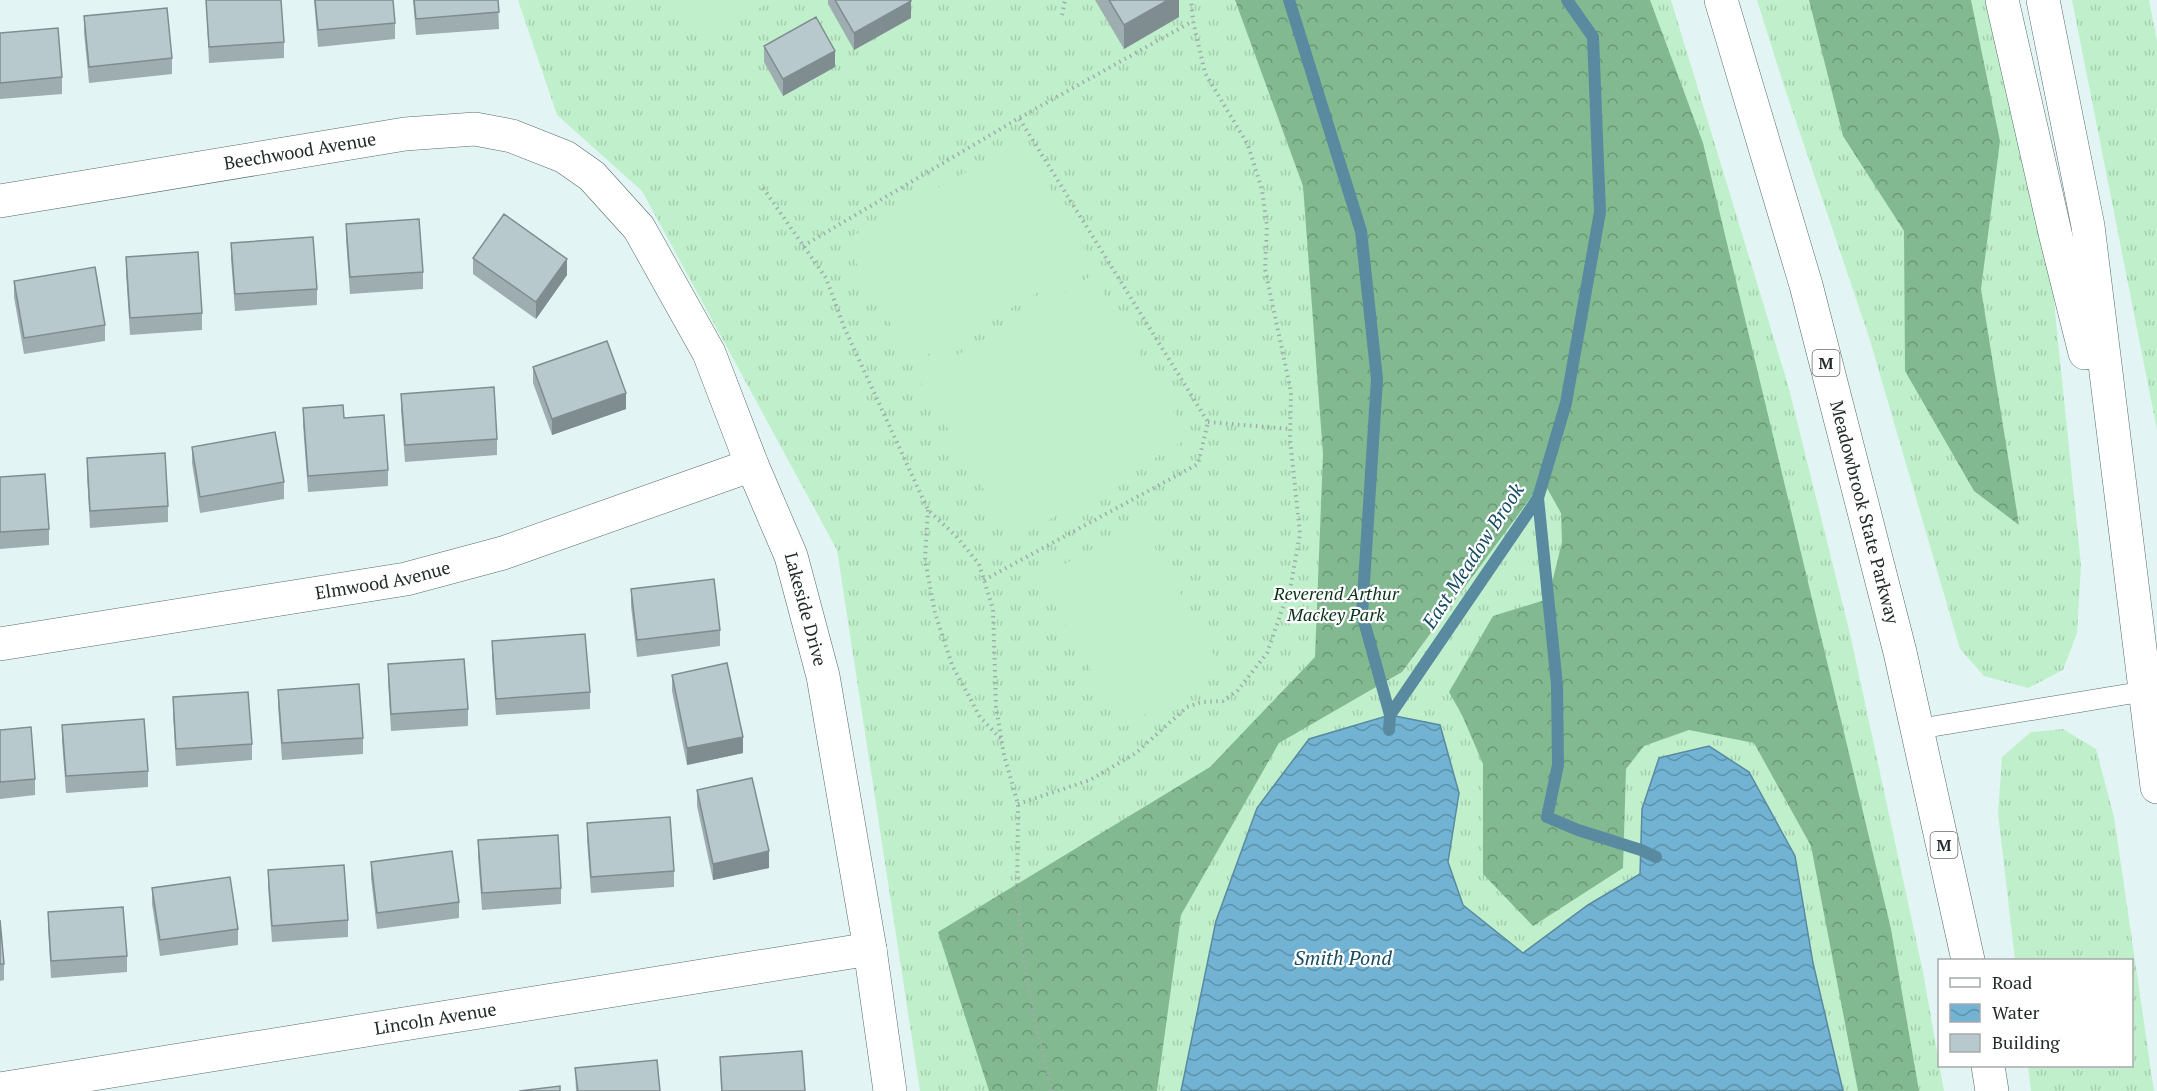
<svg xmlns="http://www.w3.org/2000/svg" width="2157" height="1091" font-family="'PT Serif',serif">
<defs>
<pattern id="grass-tufts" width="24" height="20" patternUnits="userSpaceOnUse" patternTransform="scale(1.5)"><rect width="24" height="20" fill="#c0f0cb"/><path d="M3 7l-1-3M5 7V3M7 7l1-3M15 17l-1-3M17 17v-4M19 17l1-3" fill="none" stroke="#a5ceae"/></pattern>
<pattern id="forest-crowns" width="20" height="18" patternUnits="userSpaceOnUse" patternTransform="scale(1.5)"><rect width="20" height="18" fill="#83b991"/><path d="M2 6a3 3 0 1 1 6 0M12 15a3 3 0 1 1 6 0" fill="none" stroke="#6b9777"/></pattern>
<pattern id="water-waves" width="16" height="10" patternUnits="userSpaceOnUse" patternTransform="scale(1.5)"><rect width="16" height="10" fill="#72b3d3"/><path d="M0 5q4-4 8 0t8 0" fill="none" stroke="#5d92ab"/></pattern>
</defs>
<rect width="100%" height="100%" fill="#e2f5f4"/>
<path fill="url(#grass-tufts)" d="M518 0H1671L1788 385 1851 638 1923 972 1944 1091H920L837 550 642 191 557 115Z
M1757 0H2001L2043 194 2081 565 2077 633 2063 670 2028 688 1984 676 1960 649 1869 337 1784 86Z
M2072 0H2149L2157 41V430Z
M2063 729 2096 749 2114 817 2154 1091H2031L2028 1066H2132V960H2015L1998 813 2002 757 2031 732Z"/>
<path fill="url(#forest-crowns)" d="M1235 0H1650L1703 143 1891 929 1919 1091H1858L1811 846 1754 743 1689 730 1644 746 1626 769 1623 868 1533 926 1483 874V764L1462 715 1449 692 1493 616 1548 599 1562 542 1561 513 1543 481 1402 672 1279 743 1181 915 1157 1091H989L938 932 1210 767 1315 657 1323 454 1303 186Z
M1809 0H1971L2000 141 1981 289 2019 525 1974 491 1905 371 1904 231 1843 136Z"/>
<path fill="#c0f0cb" d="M668 0H774L710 35 685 30Z
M1023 140 1092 262 913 363 844 241Z
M1093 275 1189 438 1014 540 918 378Z
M1141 522 1223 671 1122 727 1040 578Z"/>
<path fill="url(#water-waves)" stroke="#5a8aa0" stroke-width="1.5" d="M1390 715 1440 725 1459 793 1448 862 1463 905 1523 953 1588 905 1640 874 1642 809 1659 758 1709 746 1749 772 1795 856 1813 963 1843 1091H1181L1216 921 1257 808 1309 739Z"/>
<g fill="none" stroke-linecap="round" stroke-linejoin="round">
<path stroke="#5a8aa0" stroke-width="12" d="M1289 0 1361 231 1377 379 1362 614 1390 715
M1538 498 1557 685 1558 765 1547 817 1578 830 1641 850 1656 857
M1389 730 1390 715 1538 498 1566 403 1600 212 1593 37 1567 0"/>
<g stroke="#596a69" stroke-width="21">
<path id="service" d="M1918 729 2146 691"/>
</g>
<g stroke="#596a69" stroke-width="34">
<g id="minor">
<path id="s1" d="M0 201 405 134 475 129 512 136 565 157 592 176 639 228 709 353 752 465 791 556 823 676 870 949 890 1091"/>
<path id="s2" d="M0 644 406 579 503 553 752 465"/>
<path id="s3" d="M0 1089 870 949"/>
</g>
</g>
<g stroke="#596a69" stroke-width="34">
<g id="motorway">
<path id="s4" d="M1721 0 1806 285 1900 652 1968 960"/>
<path d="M2002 0 2056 237 2085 353"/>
<path d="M2043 0 2088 226 2157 787"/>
<path d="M1988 1066 1992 1091"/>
</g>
</g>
<path stroke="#9eadac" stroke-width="4" stroke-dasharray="1.5 4.5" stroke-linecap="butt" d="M1062 15 1065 0
M763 188 826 278 844 327 928 510 956 536 979 564 993 609 996 707 1004 755 1018 804 1017 900 1024 961 1036 1028 1052 1091
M803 246 1019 118 1193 21
M1208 422 1291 429
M928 510 925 560 935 613 952 665 980 717 1001 739
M984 580 1198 464 1208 422 1019 118
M1018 804 1090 780 1136 753 1187 707 1202 702 1223 701 1238 690 1267 653 1291 584 1300 534 1290 439 1291 392 1265 269 1267 226 1262 190 1248 145 1205 73 1193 21 1191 0"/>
<use href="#service" stroke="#fff" stroke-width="20"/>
<use href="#minor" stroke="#fff" stroke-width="33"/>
<use href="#motorway" stroke="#fff" stroke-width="33"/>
</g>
<path fill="#9dadb0" d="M206 0 284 42V58L209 63Z
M314 0H393L395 23V39L318 47Z
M413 0H498L499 29 416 35Z
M828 0H911V18L854 50 828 4Z
M1095 0H1179V17L1124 49Z
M84 16 172 58V74L89 83 84 33Z
M0 33 62 77V94L0 99Z
M764 46 835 67 783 96 764 62Z
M346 224 423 272V289L350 294 346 240Z
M231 243 317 289V305L235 311 231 259Z
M126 257 202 313V330L130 335 126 273Z
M473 258 567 275 536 319 473 274Z
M14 281 105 325V341L24 354 14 297Z
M533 367 626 409 552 435 533 383Z
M401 394 497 439V455L405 462 401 410Z
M303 408 344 418 388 470V486L308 492 303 425Z
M192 447 284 482V499L200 513 192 463Z
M87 458 168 506V522L90 528 87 475Z
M0 477 49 529V545L0 549Z
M631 589 720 630V646L637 657 631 606Z
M492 641 590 692V709L496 715 492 657Z
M388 664 468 709V726L391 731 388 681Z
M672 675 743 753 687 765 672 691Z
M278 690 363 738V754L282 760 278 706Z
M173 697 252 744V760L176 766 173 714Z
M62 725 148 771V787L66 793 62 741Z
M0 730 35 779V795L0 799Z
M697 790 769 868 713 880 697 806Z
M587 823 674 871V887L591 893 587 840Z
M478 840 561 888V904L482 910 478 857Z
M371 862 459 902V918L377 929 371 878Z
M268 870 348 920V937L272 942 268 887Z
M152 888 238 929V945L160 956 152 904Z
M48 912 127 956V972L51 978 48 928Z
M0 920 4 964V980L0 981Z
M720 1057 805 1091H721Z
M575 1068 660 1091H576Z"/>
<path fill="#808d90" d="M1168 0H1179V17L1124 49V25Z
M911 1V18L854 50V33Z
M835 51V67L783 96V79Z
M567 259V275L536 319V302Z
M626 393V409L552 435V419Z
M743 737V753L687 765V748Z
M769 851V868L713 880V864Z"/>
<path fill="#b7c9cd" stroke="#808d90" stroke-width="1.5" d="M206 0H281L284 42 209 47Z
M315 0H393L395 23 318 30Z
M414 0H498L499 12 416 19Z
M835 0H911V1L854 33Z
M1109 0H1168L1124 25Z
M167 8 172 58 89 67 84 16Z
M816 17 835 51 783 79 764 46Z
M58 28 62 77 0 83V33Z
M504 214 567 259 536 302 473 258Z
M419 219 423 272 350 277 346 224Z
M313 237 317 289 235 294 231 243Z
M198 252 202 313 130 318 126 257Z
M95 267 105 325 24 338 14 281Z
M607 341 626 393 552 419 533 367Z
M494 387 497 439 405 445 401 394Z
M343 405 344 418 384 415 388 470 308 476 303 408Z
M275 432 284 482 200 497 192 447Z
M165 453 168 506 90 511 87 458Z
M45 474 49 529 0 532V477Z
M714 579 720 630 637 640 631 589Z
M585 634 590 692 496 699 492 641Z
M464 659 468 709 391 714 388 664Z
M727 663 743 737 687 748 672 675Z
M359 684 363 738 282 743 278 690Z
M248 692 252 744 176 749 173 697Z
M144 719 148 771 66 776 62 725Z
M31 727 35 779 0 782V730Z
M752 778 769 851 713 864 697 790Z
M670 817 674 871 591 877 587 823Z
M558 835 561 888 482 893 478 840Z
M452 851 459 902 377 913 371 862Z
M344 865 348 920 272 926 268 870Z
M230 877 238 929 160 940 152 888Z
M123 907 127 956 51 961 48 912Z
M0 920 4 964H0Z
M802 1051 805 1091H722L720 1057Z
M657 1060 660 1091H578L575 1068Z
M560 1086V1091H519Z"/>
<g text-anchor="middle" stroke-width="4.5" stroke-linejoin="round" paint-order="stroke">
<g fill="#fff" stroke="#656b6a" stroke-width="1.5">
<rect x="1812.5" y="350" width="27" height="26" rx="4.5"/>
<rect x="1930.5" y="832" width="27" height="26" rx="4.5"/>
</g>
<g font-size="16" font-weight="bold" fill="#232b2a">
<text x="1826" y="369">M</text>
<text x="1944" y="851">M</text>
</g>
<g font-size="18" fill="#232b2a" stroke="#fff">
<text dy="6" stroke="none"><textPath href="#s1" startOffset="304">Beechwood Avenue</textPath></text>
<text dy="6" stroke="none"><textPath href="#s4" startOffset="532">Meadowbrook State Parkway</textPath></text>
<text dy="6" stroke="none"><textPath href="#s2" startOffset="388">Elmwood Avenue</textPath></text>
<text dy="6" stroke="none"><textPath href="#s1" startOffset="1096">Lakeside Drive</textPath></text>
<text dy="6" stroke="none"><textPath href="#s3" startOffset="441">Lincoln Avenue</textPath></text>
</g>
<g font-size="18" font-style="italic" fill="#083319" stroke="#fff">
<text x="1336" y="600">Reverend Arthur<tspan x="1336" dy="21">Mackey Park</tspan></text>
</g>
<g font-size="20" font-style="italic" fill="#184d64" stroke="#fff">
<text transform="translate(1473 556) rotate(-57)" y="7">East Meadow Brook</text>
<text x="1343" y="965">Smith Pond</text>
</g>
</g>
<rect x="1938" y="959" width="195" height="108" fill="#ffffff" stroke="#a7aaaa" stroke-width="1.5"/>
<rect x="1950" y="978" width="30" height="9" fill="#ffffff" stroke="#a7aaaa" stroke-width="1.5"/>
<text x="1992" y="989" font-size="18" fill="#232b2a">Road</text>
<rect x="1950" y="1004" width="30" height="18" fill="url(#water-waves)" stroke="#a7aaaa" stroke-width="1.5"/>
<text x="1992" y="1019" font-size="18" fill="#232b2a">Water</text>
<rect x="1950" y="1034" width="30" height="18" fill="#b7c9cd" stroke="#a7aaaa" stroke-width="1.5"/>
<text x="1992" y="1049" font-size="18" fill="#232b2a">Building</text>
</svg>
